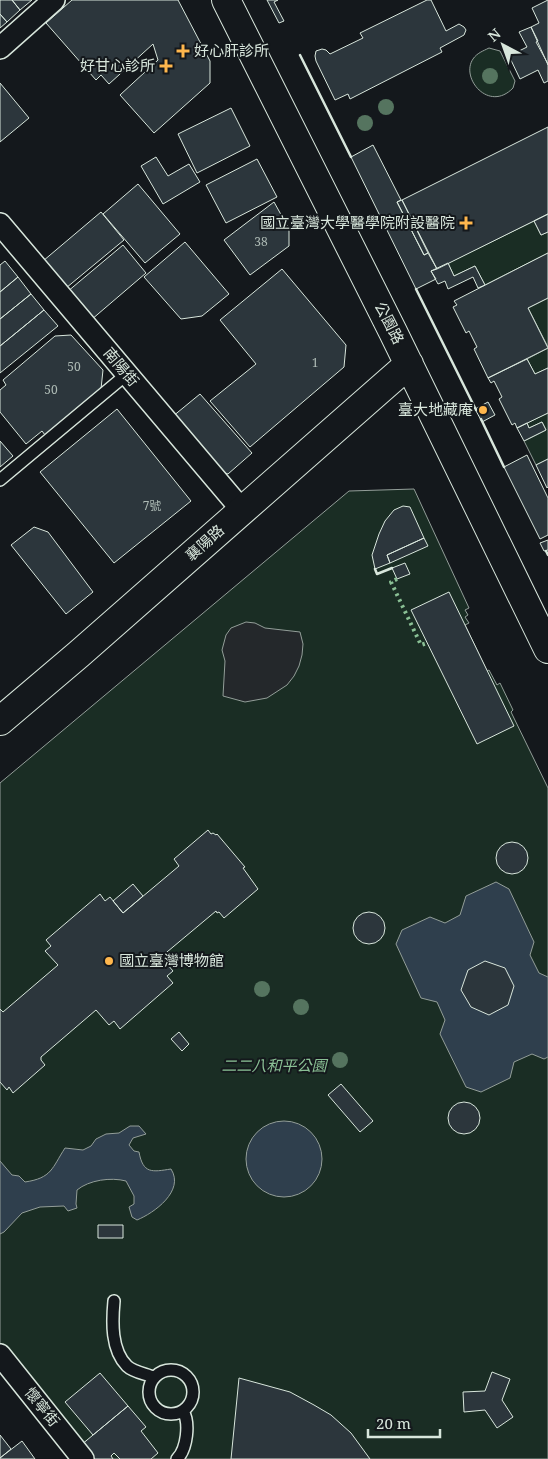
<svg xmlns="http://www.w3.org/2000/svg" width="548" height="1459" font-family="'Noto Serif','Noto Sans TC',serif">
<rect width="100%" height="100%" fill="#14181c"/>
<path fill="#1a2d24" stroke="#939e99" d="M489 48 500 51 515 81 513 88C489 113 460 78 473 59 477 53 483 51 489 48Z
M534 221 541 235 548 232V253L485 285 475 266 454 276 448 263Z
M548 298V347L528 308Z
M548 348V368L535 374 527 359Z
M548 413V459L536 465 524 441 546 430 542 422 529 428 527 423Z
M414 489 469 608 465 610 468 615 465 617 469 623 465 625 487 671 489 670 497 685 500 683 513 710 511 712 548 788V1459H93L0 1344V783L349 491Z"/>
<path fill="#24282b" stroke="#939e99" d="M246 622 255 623 265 628 300 632 303 644 302 655 299 666 294 676 287 685 267 698 245 702 223 696 225 661 222 650 226 635 231 628Z"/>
<path fill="#2f3f4d" stroke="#939e99" d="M496 882 509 889 534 942 530 955 539 973 548 977V1057L544 1059 532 1054 514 1062 510 1078 481 1092 466 1087 440 1034 445 1020 437 1002 421 998 396 944 402 930 430 917 445 923 460 915 466 896Z
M246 1159a38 38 0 1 1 76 0a38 38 0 1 1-76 0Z
M130 1126H139L146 1134 133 1138 129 1145 134 1151 139 1152C143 1174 152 1172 171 1169 185 1191 154 1213 137 1220L132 1217 129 1207 134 1204V1196L126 1181C111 1177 89 1180 77 1190L76 1204 77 1208 68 1211 64 1206 40 1207 22 1213 4 1232 0 1234V1161L12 1175 19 1176 25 1182C52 1178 52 1168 65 1148L83 1150 91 1146 96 1139 106 1134 119 1133Z"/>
<path fill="#2c363c" stroke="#d8e6dc" d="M0 0H12L20 10 7 22 0 14Z
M12 0H32L20 10Z
M72 0H178L210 61V83L154 133 120 95 158 60 153 44 109 84 101 75 96 80 46 23Z
M267 0H278L274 2 284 21 279 23Z
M427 0H431L446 31 459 24 464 27 466 30 464 35 440 48 442 52 350 99 348 94 335 100 316 61 315 56 316 51 322 49 326 50 330 54 363 38 360 33Z
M548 0V65L531 27 539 23 532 8Z
M0 14 7 22 0 28Z
M531 27 538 41 536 42 548 64V81L544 83 538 70 520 79 509 56 527 47 519 32Z
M0 83 29 118 0 142Z
M231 108 250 146 197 173 178 134Z
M548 127V214L437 269 402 200Z
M373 145 401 200 397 202 424 255 428 253 437 269 431 271 436 279 416 289 351 157Z
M156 157 168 176 189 164 200 182 163 204 141 166Z
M257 159 277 197 226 223 206 185Z
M138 184 180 234 145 263 103 214Z
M402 200 428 253 424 255 397 202Z
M274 202 289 229V246L250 275 224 240Z
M101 212 124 240 66 288 43 261Z
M548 214V232L541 235 534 221Z
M185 242 229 294 202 316 181 319 144 277Z
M123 245 146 273 91 320 67 292Z
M548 253V298L528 308 548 348 488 378 474 349 477 347 469 331 466 333 453 307 457 305 454 301Z
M5 261 18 277 0 292V265Z
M448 263 454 276 475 266 485 285 478 288 473 277 448 289 445 281 438 284 431 271Z
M282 269 346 345 344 367 250 447 210 401 256 364 220 320Z
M18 277 31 294 0 319V292Z
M31 294 44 310 0 346V319Z
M44 310 58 326 0 373V346Z
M71 335 103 370 101 389 45 435 42 431 26 444 0 412V390L6 385 3 380 55 336Z
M527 359 535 374 548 368V413L517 428 515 423 512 425 499 399 502 397 494 381 491 383 488 378Z
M200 394 252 453 228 474 216 470 172 417Z
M488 402 495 415 482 422 475 409Z
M117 409 191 501 114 563 40 472Z
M542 422 546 430 524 441 517 428 527 423 529 428Z
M0 441 13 456 0 467Z
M527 455 548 498V535L540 539 504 467Z
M548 459V487L547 488 536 465Z
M403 506 410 507 424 538 387 555 390 563 375 569 372 555 379 534 385 521 394 510Z
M34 527 48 532 93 592 66 614 11 545Z
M424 538 428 546 390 563 387 555Z
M548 540V550L544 551 540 543Z
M405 563 410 574 397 579 392 568Z
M449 592 514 726 477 744 411 610Z
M208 830 211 834 213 833 216 835 217 834 245 867 243 868 258 889 224 918 219 912 217 913 216 911 161 957 173 971 167 976 173 983 120 1029 114 1021 109 1025 96 1010 41 1057V1060L45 1065 13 1093 9 1087 7 1090 0 1082V1009L3 1012 58 965 45 951 51 946 46 940 100 894 105 901 110 897 123 913 179 866 174 859Z
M496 858a16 16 0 1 1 32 0a16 16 0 1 1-32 0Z
M133 884 143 896 123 913 113 901Z
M353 928a16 16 0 1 1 32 0a16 16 0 1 1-32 0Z
M485 961 505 968 514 986 508 1005 489 1015 471 1007 461 990 468 970Z
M179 1032 189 1044 182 1051 171 1039Z
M341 1084 373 1121 360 1132 328 1095Z
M448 1118a16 16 0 1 1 32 0a16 16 0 1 1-32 0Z
M98 1225H123V1238H98Z
M492 1372 510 1379 502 1400 513 1417 497 1428 485 1410 464 1412 463 1392 485 1391Z
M100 1373 128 1406 93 1435 65 1402Z
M239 1378 290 1392 314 1405 331 1415 351 1433 370 1459H231Z
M128 1406 146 1427 141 1431 158 1453 151 1459H120L114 1453 111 1456 113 1459H93L81 1445Z
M0 1435 11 1449 0 1458Z
M22 1441 35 1459H0V1458Z"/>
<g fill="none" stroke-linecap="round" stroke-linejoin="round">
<g stroke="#d8e6dc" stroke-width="14">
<path id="service" d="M0 480 127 374
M114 1301C112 1322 111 1350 127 1366 133 1372 146 1374 153 1377
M149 1392a22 22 0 1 1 44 0a22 22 0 1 1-44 0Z
M177 1459C187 1449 190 1423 183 1411"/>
</g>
<g stroke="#d8e6dc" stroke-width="24">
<path id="minor" d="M0 48 54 0
M0 224 242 510
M0 1355 83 1459"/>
</g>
<g stroke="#d8e6dc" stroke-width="30">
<path id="tertiary" d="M226 0 393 332 548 649
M0 721 79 654 409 364"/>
</g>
<use href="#service" stroke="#14181c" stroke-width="11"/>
<use href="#minor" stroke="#14181c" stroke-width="21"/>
<use href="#tertiary" stroke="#14181c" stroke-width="28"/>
<path stroke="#8ac095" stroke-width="4" stroke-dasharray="2.5 4" stroke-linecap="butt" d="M397 579 391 582 421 645 427 643"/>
<path stroke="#d8e6dc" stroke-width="2.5" d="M300 55 351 157
M416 289 476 410
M481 419 504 467
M546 551 548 555
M375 569 377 574 392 568"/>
</g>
<g fill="#55745f">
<circle cx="490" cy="76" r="8"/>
<circle cx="386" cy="107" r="8"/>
<circle cx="365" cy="123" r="8"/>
<circle cx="262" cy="989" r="8"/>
<circle cx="301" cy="1007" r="8"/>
<circle cx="340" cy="1060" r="8"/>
</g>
<g fill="#ffb74d" stroke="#14181c" stroke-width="2">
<path d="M180.5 43.5h5v5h5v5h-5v5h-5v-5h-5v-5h5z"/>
<path d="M163.5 58.5h5v5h5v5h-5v5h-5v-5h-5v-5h5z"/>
<path d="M463.5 215.5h5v5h5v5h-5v5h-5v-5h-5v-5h5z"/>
<circle cx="483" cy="410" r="5"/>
<circle cx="109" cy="961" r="5"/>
</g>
<g text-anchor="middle" stroke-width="4" stroke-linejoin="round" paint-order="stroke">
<g font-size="12" fill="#adbab4">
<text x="261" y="246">38</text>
<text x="315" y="367">1</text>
<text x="74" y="371">50</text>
<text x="51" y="394">50</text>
<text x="152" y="510">7號</text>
</g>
<g font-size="15" fill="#d8e6dc" stroke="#14181c" text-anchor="end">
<text x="194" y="56" text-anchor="start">好心肝診所</text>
<text x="155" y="71">好甘心診所</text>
<text x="455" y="228">國立臺灣大學醫學院附設醫院</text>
<text x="473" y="415">臺大地藏庵</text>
<text x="119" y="966" text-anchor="start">國立臺灣博物館</text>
</g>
<g font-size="15" fill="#d8e6dc" stroke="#14181c">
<text transform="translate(389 323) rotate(63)" y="5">公園路</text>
<text transform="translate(121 367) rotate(50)" y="5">南陽街</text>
<text transform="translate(205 543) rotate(-42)" y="5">襄陽路</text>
<text transform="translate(42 1407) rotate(51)" y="5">懷寧街</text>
</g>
<g font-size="15" font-style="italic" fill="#8ac095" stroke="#14181c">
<text x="274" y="1071">二二八和平公園</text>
</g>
</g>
<g transform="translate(503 45) rotate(319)" stroke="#14181c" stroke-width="4" paint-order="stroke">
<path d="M0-4L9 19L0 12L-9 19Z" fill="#d8e6dc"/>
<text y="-8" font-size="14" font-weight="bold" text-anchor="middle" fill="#d8e6dc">N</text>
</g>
<path d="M368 1429v8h72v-8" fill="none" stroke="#d8e6dc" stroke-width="2.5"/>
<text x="376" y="1429" font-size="15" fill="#d8e6dc" stroke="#14181c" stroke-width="4" paint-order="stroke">20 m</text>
</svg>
